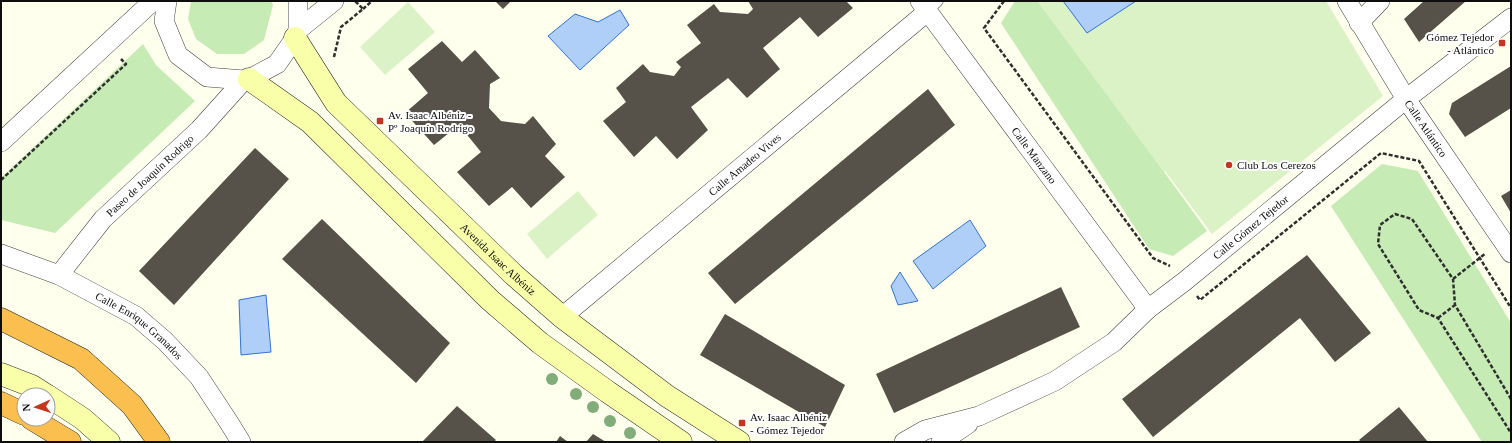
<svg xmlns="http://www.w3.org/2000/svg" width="1512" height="443" font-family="'Times New Roman',serif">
<rect width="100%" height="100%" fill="#ffffed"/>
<path fill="#c6ebb5" d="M191 1H271L273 5 264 40 244 54H217L196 39 188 19Z
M1015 1H1040L1207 231 1173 256 1149 249 1001 23Z
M143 44 156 65 195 101 55 233 1 220V178Z
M1382 164 1418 171 1511 323V442H1482L1331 206Z"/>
<path fill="#dbf2c7" d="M1037 1H1326L1383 96 1212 234 1165 171 1164 172Z
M408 2 435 32 385 75 360 47Z
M578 191 598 215 547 259 527 234Z"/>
<path fill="#afcff9" stroke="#3274d4" d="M1063 1H1136L1087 33Z
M620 10 629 25 580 70 548 36 575 14 598 22Z
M970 220 986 246 933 289 913 261Z
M900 272 918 301 898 305 891 286Z
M266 295 271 352 241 355 239 300Z"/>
<path fill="#565149" d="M495 1H511L503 9Z
M748 1H846L853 8 818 37 800 17 763 48 780 69 747 98 728 78 691 107 708 130 677 159 656 136 634 157 603 121 626 102 616 88 643 64 650 72 674 76 681 67 676 62 701 43 687 25 714 4 720 12 748 14 753 9Z
M1424 1H1466L1419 42 1404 19Z
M442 41 462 62 475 50 500 78 490 84 489 108 501 121 525 124 533 116 556 144 545 156 565 177 531 208 512 187 489 206 457 172 481 152 459 125 434 145 405 113 428 93 408 69Z
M1511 66V108L1465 137 1449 114 1452 103Z
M928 89 955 125 735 304 708 273Z
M255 148 289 179 174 305 139 271Z
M1511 190V213L1501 196Z
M322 219 450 343 416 383 282 259Z
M1307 255 1371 333 1335 362 1300 318 1153 437 1122 399Z
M1061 287 1080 327 894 413 876 374Z
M725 314 845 385 825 427 700 355Z
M457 406 496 440 494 442H422Z
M1399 407 1428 442H1361L1359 440Z
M593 434 606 442H586Z
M560 436 568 442H556Z"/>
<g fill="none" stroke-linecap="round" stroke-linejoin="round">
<g stroke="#404040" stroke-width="11">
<path id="lane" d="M927 12 938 1"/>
</g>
<g stroke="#404040" stroke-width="20">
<g id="street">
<path d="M167 1 164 21 178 55 207 77 244 80 249 79 277 64 295 38 298 30V1"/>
<path id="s1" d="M920 1 1148 309"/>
<path id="s2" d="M1347 1 1406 99 1511 253"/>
<path d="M1359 23 1380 1"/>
<path d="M298 30 334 1"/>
<path d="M1 142 153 1"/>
<path id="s3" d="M1 254 59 275 136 316 165 341 199 377 228 421 241 442"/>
<path id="s4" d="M59 275 103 219 199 130 244 80"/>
<path id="s5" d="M562 317 927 12"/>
<path id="s6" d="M904 442 925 430 979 416 1055 381 1114 342 1148 309 1185 281 1406 99 1511 18"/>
<path d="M941 442 968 424"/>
</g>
</g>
<g stroke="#2f2f2f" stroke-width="23">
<g id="secondary">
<path id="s7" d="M295 38 336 103 514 275 562 317 667 396 739 442"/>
<path d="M249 79 310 122 490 300 540 343 608 392 681 442"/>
<path d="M1 374 32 386 46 395"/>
<path d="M48 396 83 419 109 442"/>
</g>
</g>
<g stroke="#1e1e1e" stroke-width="23">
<path id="highway" d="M1 319 81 359 132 405 159 442
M1 403 24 414
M32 419 70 442"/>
</g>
<path stroke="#2f2f2f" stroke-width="2.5" stroke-dasharray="4 2" stroke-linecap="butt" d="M1004 1 984 28 1153 258 1170 266
M363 9 372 1
M334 57 341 27 363 9 355 1
M1 180 126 64 121 59
M1453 279 1486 253
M1197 296 1200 300 1381 153 1419 161 1511 308
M1438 318 1455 305
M1511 399 1455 305 1453 279 1412 219 1395 214 1380 225 1378 244 1419 310 1438 318 1511 433"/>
<use href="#lane" stroke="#fff" stroke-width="10"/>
<use href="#street" stroke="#fff" stroke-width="19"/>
<use href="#secondary" stroke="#f8ffa8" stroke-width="22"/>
<use href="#highway" stroke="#fbbf4f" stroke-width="22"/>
</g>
<g fill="#82ac79">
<circle cx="552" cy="379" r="6"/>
<circle cx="576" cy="394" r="6"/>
<circle cx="593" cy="407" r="6"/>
<circle cx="610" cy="421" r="6"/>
<circle cx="630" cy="433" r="6"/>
</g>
<g fill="#c4361e" stroke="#fff" stroke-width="1.5">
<rect x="1498" y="39" width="8" height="8" rx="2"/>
<rect x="376" y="117" width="8" height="8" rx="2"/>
<circle cx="1229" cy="165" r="4"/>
<rect x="738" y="419" width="8" height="8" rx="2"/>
</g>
<g text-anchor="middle" stroke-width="4" stroke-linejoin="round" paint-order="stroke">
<g font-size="11" fill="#0d0d0d" stroke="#fff" text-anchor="start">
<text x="1494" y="41" text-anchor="end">Gómez Tejedor<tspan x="1494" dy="13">- Atlántico</tspan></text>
<text x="388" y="119">Av. Isaac Albéniz -<tspan x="388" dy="13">Pº Joaquín Rodrigo</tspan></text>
<text x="1237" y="169">Club Los Cerezos</text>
<text x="750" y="421">Av. Isaac Albéniz<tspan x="750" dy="13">- Gómez Tejedor</tspan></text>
</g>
<g font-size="11" fill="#0d0d0d" stroke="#fff">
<text dy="4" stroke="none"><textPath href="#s2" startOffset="150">Calle Atlántico</textPath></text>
<text dy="4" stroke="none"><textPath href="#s1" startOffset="192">Calle Manzano</textPath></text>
<text dy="4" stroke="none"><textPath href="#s5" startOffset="238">Calle Amadeo Vives</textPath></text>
<text dy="4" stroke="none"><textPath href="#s4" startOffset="135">Paseo de Joaquín Rodrigo</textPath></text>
<text dy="4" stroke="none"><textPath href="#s6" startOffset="413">Calle Gómez Tejedor</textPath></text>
<text dy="4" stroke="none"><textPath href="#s7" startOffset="302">Avenida Isaac Albéniz</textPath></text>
<text dy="4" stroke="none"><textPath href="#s3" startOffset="157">Calle Enrique Granados</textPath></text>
</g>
</g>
<rect width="1512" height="443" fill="none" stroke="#0d0d0d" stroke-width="4"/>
<g transform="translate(36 407) rotate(267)"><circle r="19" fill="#ffffff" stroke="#9e9e9e"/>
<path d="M0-3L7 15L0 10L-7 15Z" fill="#c4361e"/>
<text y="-6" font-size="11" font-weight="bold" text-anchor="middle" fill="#0d0d0d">N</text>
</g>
</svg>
